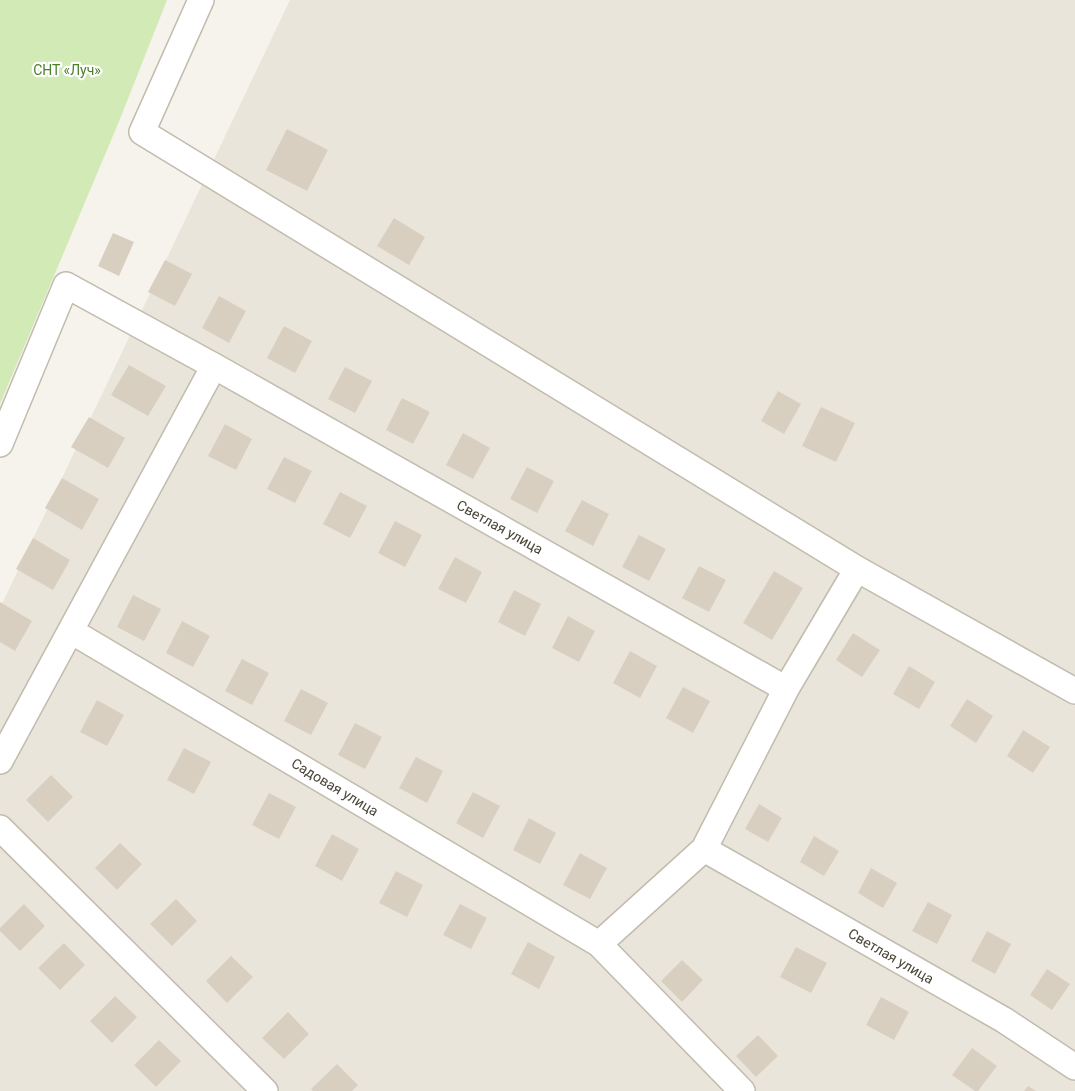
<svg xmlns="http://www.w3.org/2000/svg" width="1075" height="1091" font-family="Roboto,sans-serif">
<rect width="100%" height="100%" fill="#f6f3ec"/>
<path fill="#eae5da" d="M290 0H1075V1091H0V608Z"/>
<path fill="#d2eab5" d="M0 0H167L120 119 0 404Z"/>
<path fill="#d8cfc1" d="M287 129 328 150 307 191 266 170Z
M394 218 425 237 409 265 377 246Z
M113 233 134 242 119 276 98 266Z
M165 260 192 274 175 306 148 292Z
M219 296 246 311 229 343 202 328Z
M284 326 312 341 295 373 267 358Z
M129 365 166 386 148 416 111 395Z
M345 367 372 381 355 413 328 399Z
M778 391 801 404 784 434 761 421Z
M402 398 430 412 413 444 386 430Z
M821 407 855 423 836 462 802 446Z
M89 417 125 438 108 468 71 447Z
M225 424 252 439 236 470 208 456Z
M463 433 490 448 473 479 446 465Z
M284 457 312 471 295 503 267 489Z
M527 467 554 481 537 513 510 499Z
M62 478 99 499 82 530 45 508Z
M340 492 367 506 350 538 323 524Z
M582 500 609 514 593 546 565 531Z
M395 521 422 535 405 567 378 553Z
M639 535 666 549 649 581 622 567Z
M33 538 70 560 53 590 16 569Z
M455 557 482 572 466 603 438 589Z
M699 566 726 580 709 612 682 598Z
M774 571 803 588 772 640 743 623Z
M514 590 541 604 525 636 498 622Z
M133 595 161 609 144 641 117 627Z
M0 602 32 621 15 651 0 642Z
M568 616 595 631 579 662 552 648Z
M182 621 210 636 193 667 166 653Z
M853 633 880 650 862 677 836 660Z
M630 651 657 666 640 698 613 683Z
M242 659 269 673 252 705 225 691Z
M909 666 935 682 919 709 893 694Z
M683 687 710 701 693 733 666 718Z
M301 689 328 703 311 735 284 721Z
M967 699 993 716 976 743 950 726Z
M97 700 124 715 107 746 80 732Z
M355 723 382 737 365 769 338 755Z
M1023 730 1050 747 1033 773 1007 756Z
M184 748 211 762 194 794 167 780Z
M416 757 443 771 427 803 399 788Z
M51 775 73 797 48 822 26 800Z
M473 792 500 806 483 838 456 823Z
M269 793 296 807 279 839 252 825Z
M759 804 782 818 768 842 745 829Z
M529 818 556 833 540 864 513 850Z
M332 834 359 849 342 881 315 866Z
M814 836 839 851 824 876 800 862Z
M120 843 142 864 117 890 95 868Z
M580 853 607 868 590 899 563 885Z
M871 868 897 883 883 908 858 893Z
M396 871 423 885 407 917 379 903Z
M176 899 197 921 172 946 150 924Z
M928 902 952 915 937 944 912 931Z
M24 904 45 926 20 951 0 931V928Z
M460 904 487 918 471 949 443 935Z
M987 931 1011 944 995 974 971 961Z
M528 942 555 957 539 989 511 974Z
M64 943 85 965 60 990 38 968Z
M796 947 827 963 811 993 780 977Z
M231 956 253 977 227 1003 206 981Z
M682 960 703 980 682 1002 661 981Z
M1047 969 1070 984 1052 1010 1030 995Z
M115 996 137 1017 112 1043 90 1021Z
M881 997 909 1012 894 1040 866 1025Z
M288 1012 309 1034 284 1059 262 1038Z
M758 1035 778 1056 756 1077 736 1056Z
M159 1040 181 1061 156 1087 134 1065Z
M972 1048 997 1066 978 1091H975L952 1075Z
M337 1064 358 1085 352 1091H313L311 1089Z
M1028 1086 1036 1091H1024Z"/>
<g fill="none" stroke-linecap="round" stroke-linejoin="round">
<g stroke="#c2bbae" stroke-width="28">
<path id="minor" d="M201 0 142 132 857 569 1075 691
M0 444 66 285 214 366 786 689
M71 631 599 944 742 1091
M0 761 214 366
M0 828 265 1091
M704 849 1004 1020 1075 1067
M599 944 704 849 786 689 857 569"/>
</g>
<use href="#minor" stroke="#fff" stroke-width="25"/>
</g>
<g text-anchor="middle" stroke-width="4.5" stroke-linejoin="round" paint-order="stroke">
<g font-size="14" fill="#4a7f2a" stroke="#fff">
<text x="67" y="75">СНТ «Луч»</text>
</g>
<g font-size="14" fill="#4b4439" stroke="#fff">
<text transform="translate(500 527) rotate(29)" y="5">Светлая улица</text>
<text transform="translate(335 787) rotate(31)" y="5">Садовая улица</text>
<text transform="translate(891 956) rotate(30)" y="5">Светлая улица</text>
</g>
</g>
</svg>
